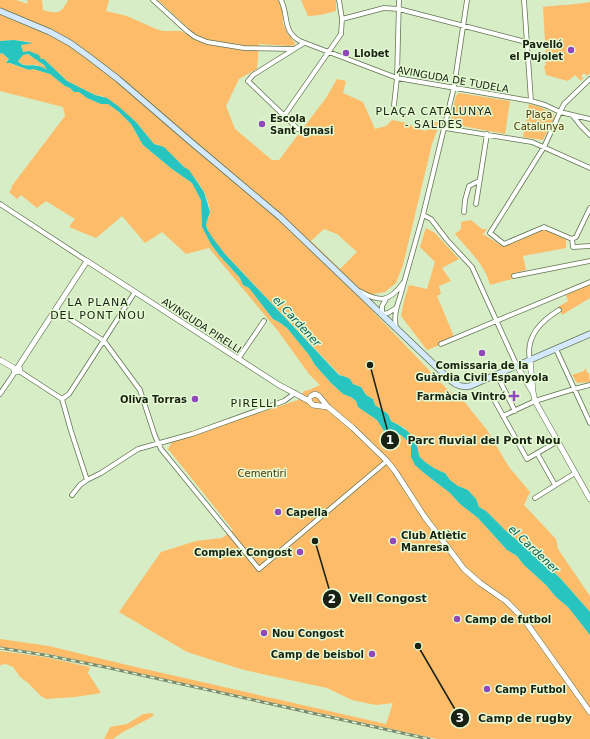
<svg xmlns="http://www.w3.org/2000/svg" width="590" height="739" font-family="'DejaVu Sans',sans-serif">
<rect width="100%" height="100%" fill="#d7edc6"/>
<path fill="#fcbc69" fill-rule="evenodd" d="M0 0H16L28 4 27 0H42L43 10C58 14 61 14 68 0H109L106 11 127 16 156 29 163 31H181L186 34 190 30 158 0H278L282 8 283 23 287 33 295 43V45L289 46 259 44 257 69 239 79 226 106 235 129 272 160H279L326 98 337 79 346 81 343 93 363 102 375 129 386 126 392 120 407 123 415 128 426 131 434 123 441 120 432 144 403 265 396 283 385 292 374 294 365 303 447 389 462 399 487 430 509 467 530 492 524 505 556 539 558 549 590 596V612L561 579 540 558 506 531 486 511 479 507 476 499 468 490 458 486 450 480 445 473C436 470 425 463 419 456L418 448 405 428 391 421 388 414 375 405 373 399 366 395 361 387 353 384 350 379 346 377 340 375 225 254C219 246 207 236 206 225 206 221 209 217 210 213 211 208 206 197 204 192 194 172 175 159 159 145L154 144 136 122 102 96 95 95 67 81 44 59H41L23 52 21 45 31 42 14 40 0 41ZM324 229 337 234 357 252 340 269 311 241Z
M301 0H336V11L320 15 308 16Z
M590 2V73L587 76 584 73 581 76 583 78 581 81 575 75 568 81 546 75 544 66 546 65 545 58H546L543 7C559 5 574 5 590 2Z
M2 53 9 59 6 62 29 70 33 69 50 74 65 86 70 88 74 92H79L87 98 101 104H108L119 112 131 124 143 145 172 169 192 183 201 200 202 227 211 244 219 255 240 278 243 285 249 288 273 319 279 322 287 328 309 355 315 365 331 383 343 394 351 397 356 401 358 407 377 420 384 431 401 435 411 444V457L424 473 450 493 460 504 478 518 507 550 517 556 524 565 546 585 556 597 568 607 590 635V739H437L45 653 0 647V639L49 646 123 664 386 724 393 703 376 705 366 703 352 700 327 688 244 670 187 652 119 612 161 552 196 541 222 538 233 530 168 449 172 442 205 432 243 418 298 400 304 391 309 390 320 385 309 374 278 331 209 248 186 254 162 232 145 243 122 216 96 238 69 227 75 219 46 201 37 208 21 195 17 199 9 192 12 188 11 187 65 116 63 107 0 91V54Z
M23 54C33 54 42 63 48 70 44 69 40 66 36 65 29 64 23 67 18 61Z
M459 93 510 101 505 134 451 124 450 121 456 96Z
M529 104 540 107 553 113 554 118 543 140 523 137Z
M471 220 482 229H487L483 234 502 246 544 229 566 239V248L523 256 526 270 515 273 516 278 490 285C485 264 468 250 455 234L461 229V222Z
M426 228 435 233 459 259 442 268 451 281 439 286 441 294 437 296 453 334V340L427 350 401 316 404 301 409 285 427 289 435 262 420 247Z
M590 284V298L562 315 558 307 568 301 566 295Z
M586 368 587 373H589L590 382 577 383 572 375 584 371Z
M0 651 44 657 90 667 88 673 101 693 75 697 46 699 41 696 28 683 20 677 13 667 6 664 0 665Z
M152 713 154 715 150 718 123 732 113 739H104L110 727 127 724 143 714Z"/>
<path fill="#28c4c0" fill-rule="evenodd" d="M14 40 33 43 21 45 23 52 29 51 39 55 41 59H44L67 81 95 95 107 98 118 106 136 122 154 144 164 147 184 167 189 170 204 192 208 205 210 212 206 224 207 229 212 237 225 254 339 375 346 377 350 379 353 384 361 387 366 395 373 399 375 405 388 414 391 421C408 430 417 436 419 456 425 463 436 470 445 473L450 480 458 486 468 490 476 499 479 507 486 511 506 531 539 558 561 579 590 612V635L568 607 556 597 546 585 524 565 517 556 507 550 478 518 460 504 450 493 424 473 415 465 411 457V444L401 435 384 431 377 420 358 407 356 401 351 397 343 394 331 383 315 365 309 355 287 328 279 322 273 319 249 288 243 285 240 278 219 255 211 244 202 227 201 200 192 183 172 169 143 145 131 124 119 112 108 104H101L87 98 79 92H74L70 88 65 86 50 74 33 69 29 70 10 63H6L9 59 2 53 0 54V41ZM28 54 44 65 47 70C44 68 41 66 37 66 30 64 23 68 18 61L23 55Z"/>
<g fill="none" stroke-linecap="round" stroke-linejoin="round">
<g stroke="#617452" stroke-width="5.5">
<path id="minor" d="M153 0 187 31 195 37 207 42 244 48 293 49
M281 0C289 16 282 31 300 41L397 78 531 101 545 105 560 112 590 119
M524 0 531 101
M342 19 384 8 399 9 526 42
M394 105 397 78 399 0
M284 116 341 34 342 19 339 0
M573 116 581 126 590 135
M445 128 532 142 590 168
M298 129 248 81 253 75 304 43
M0 204 87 261
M476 204 487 134
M464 212 465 200 469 186 479 181
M423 215 431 219 447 240 472 267 517 366
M572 239 544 227 504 244 490 233 544 147 560 112 564 104 590 79
M572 239 576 237 590 208
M572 239 573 247 590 246
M514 276 590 261
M359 291C379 302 389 303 403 283
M386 299 382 306V314L388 313 396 308
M56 310 104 341 140 390 155 436 161 449 259 569 387 461
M396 328C394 316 396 308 400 297L423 215 454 87 467 0
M441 344 590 282
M556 349 590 423
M238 359 264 321
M530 360C525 337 541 321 559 310
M19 371 62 399 71 431 87 480
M497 375 515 411
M0 394 15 372
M491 394 527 459 558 441
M62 399 69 394 135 292
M503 416 535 401 574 389 590 385
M537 453 555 485
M72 495 80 485 87 480 101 473 138 449 192 434 284 401 295 393
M535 498 575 473"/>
</g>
<g stroke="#617452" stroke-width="6">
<path id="tertiary" d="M0 360 14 368
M530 360 533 392 535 401 590 499
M517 366 532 391
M18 367 87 261 279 385 309 401
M14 368V371L17 372 20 369 18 367
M311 396 315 394 319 396 328 407 353 428 387 461 395 471 424 516 464 569 480 583 506 601 523 618 590 712
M309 399 310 402 313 405 328 407"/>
</g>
<g stroke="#617452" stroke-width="7">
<path id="secondary" d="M0 11 50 32 70 43 88 56 118 79 191 142 280 217 445 375C453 383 458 388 470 386L590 334"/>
</g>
<use href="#minor" stroke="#fff" stroke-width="4"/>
<use href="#tertiary" stroke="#fff" stroke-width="5"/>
<use href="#secondary" stroke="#d4e8fe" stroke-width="5.5"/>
<g stroke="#7b8b70" stroke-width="3">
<path id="rail" d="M0 648 45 655 105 667 429 739"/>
</g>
<use href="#rail" stroke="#e4fad3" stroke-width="1.5" stroke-dasharray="4.5" stroke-linecap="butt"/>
</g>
<g fill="#9248ba" stroke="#e4fad3" stroke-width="1.5">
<circle cx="571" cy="50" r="4"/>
<circle cx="346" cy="53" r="4"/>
<circle cx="262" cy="124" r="4"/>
<circle cx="482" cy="353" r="4"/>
<path d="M512 390h4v4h4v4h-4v4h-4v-4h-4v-4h4z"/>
<circle cx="195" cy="399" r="4"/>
<circle cx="278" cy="512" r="4"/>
<circle cx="393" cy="541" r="4"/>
<circle cx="300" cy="552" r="4"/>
<circle cx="457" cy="619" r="4"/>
<circle cx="264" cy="633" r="4"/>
<circle cx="372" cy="654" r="4"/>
<circle cx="487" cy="689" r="4"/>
</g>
<g text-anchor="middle" stroke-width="3" stroke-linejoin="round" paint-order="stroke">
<g font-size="10" font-weight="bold" fill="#192113" stroke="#e4fad3" text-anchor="start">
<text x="563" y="48" text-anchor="end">Pavelló<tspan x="563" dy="12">el Pujolet</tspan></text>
<text x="354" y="57">Llobet</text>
<text x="270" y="122">Escola<tspan x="270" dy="12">Sant Ignasi</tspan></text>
<text x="482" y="369" text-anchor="middle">Comissaria de la<tspan x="482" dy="12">Guàrdia Civil Espanyola</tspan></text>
<text x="506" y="400" text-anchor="end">Farmàcia Vintró</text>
<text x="187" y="403" text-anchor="end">Oliva Torras</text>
<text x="286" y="516">Capella</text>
<text x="401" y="539">Club Atlètic<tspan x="401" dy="12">Manresa</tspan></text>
<text x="292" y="556" text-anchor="end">Complex Congost</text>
<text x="465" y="623">Camp de futbol</text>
<text x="272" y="637">Nou Congost</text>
<text x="364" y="658" text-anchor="end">Camp de beisbol</text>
<text x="495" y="693">Camp Futbol</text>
</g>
<g font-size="10" fill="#192113" stroke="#e4fad3">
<text transform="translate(453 79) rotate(10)" y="4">AVINGUDA DE TUDELA</text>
<text transform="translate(202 325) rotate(33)" y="4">AVINGUDA PIRELLI</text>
</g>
<g font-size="10" fill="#4f3101" stroke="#e4fad3">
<text x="539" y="118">Plaça<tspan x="539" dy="12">Catalunya</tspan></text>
<text x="262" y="477">Cementiri</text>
</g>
<g font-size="11" letter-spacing="1" fill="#192113" stroke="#e4fad3">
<text x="434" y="115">PLAÇA CATALUNYA<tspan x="434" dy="13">- SALDES</tspan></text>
<text x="98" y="306">LA PLANA<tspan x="98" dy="13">DEL PONT NOU</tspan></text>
<text x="254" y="407">PIRELLI</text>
</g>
<g font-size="11" font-style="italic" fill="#015b58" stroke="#e4fad3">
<text transform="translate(297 321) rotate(47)" y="4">el Cardener</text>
<text transform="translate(534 549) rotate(43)" y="4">el Cardener</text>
</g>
</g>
<path fill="none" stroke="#192113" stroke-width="1.5" d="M370 365L390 440M315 541L332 599M418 646L460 718"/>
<g fill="#192113" stroke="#e4fad3" stroke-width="1.5">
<circle cx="370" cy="365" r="4"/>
<circle cx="315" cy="541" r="4"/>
<circle cx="418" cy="646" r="4"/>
<circle cx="390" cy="440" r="10"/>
<circle cx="332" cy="599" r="10"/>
<circle cx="460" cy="718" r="10"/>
</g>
<g font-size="12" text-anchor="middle" font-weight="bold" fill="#fff">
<text x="390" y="444">1</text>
<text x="332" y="603">2</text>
<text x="460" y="722">3</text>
</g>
<g font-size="11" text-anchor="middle" font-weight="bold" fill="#192113" stroke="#e4fad3" stroke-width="3" stroke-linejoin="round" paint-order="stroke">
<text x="484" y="444">Parc fluvial del Pont Nou</text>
<text x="388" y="602">Vell Congost</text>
<text x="525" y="722">Camp de rugby</text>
</g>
</svg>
